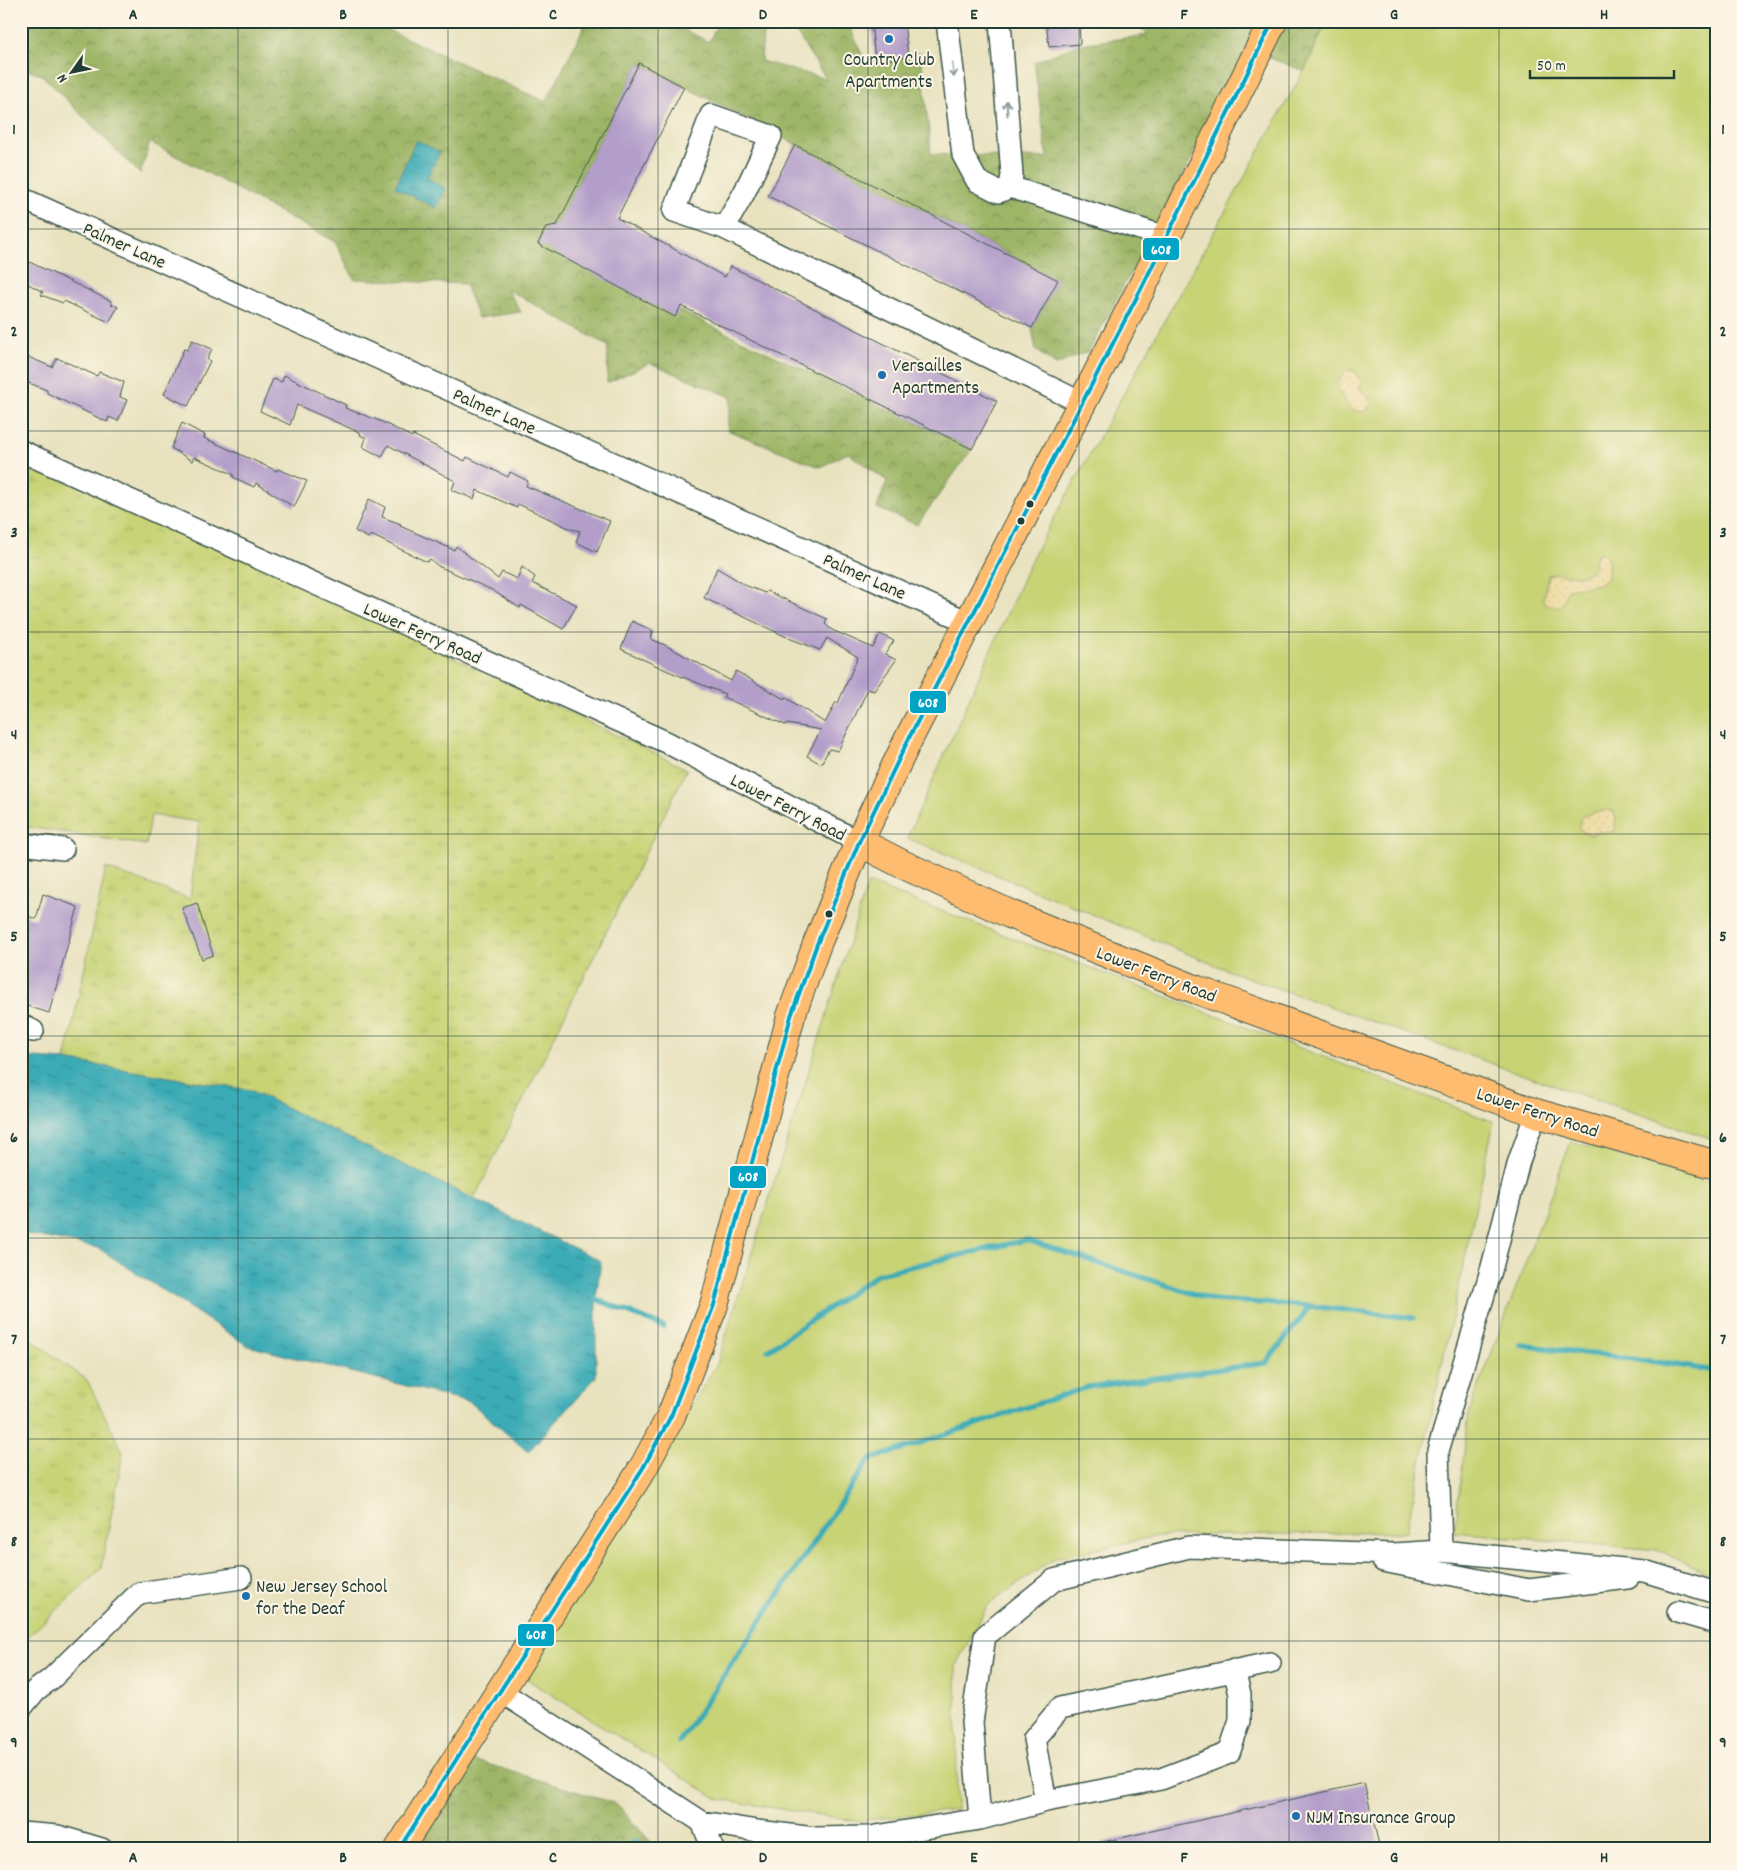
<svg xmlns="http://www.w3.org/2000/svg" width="1737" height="1870" font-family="Dekko,sans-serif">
<defs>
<pattern id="forest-crowns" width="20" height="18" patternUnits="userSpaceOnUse" patternTransform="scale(1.25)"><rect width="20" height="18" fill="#9db566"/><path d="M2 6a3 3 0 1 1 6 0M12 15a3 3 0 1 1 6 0" fill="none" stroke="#7f9455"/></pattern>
<pattern id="sand-dots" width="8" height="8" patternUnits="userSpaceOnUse" patternTransform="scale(1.25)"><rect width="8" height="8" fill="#eeda9e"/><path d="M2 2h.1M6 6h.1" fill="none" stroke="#ccbc89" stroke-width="1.8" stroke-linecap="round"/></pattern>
<pattern id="park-tufts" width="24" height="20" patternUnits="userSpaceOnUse" patternTransform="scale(1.25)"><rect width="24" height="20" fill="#c7d374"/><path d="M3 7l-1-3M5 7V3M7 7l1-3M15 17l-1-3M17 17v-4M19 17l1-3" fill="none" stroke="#aab665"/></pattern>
<pattern id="water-ripples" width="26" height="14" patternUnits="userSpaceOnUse" patternTransform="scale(1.25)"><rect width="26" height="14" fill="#3aabb6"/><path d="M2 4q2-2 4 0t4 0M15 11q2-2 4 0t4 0" fill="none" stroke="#308c95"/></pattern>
</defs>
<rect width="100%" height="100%" fill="#fcf5e5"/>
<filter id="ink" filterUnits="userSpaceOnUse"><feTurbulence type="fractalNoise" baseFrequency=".02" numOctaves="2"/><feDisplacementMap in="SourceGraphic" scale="10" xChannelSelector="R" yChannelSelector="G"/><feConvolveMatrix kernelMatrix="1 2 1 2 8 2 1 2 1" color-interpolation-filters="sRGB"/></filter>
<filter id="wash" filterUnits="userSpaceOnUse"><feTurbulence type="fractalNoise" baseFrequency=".0096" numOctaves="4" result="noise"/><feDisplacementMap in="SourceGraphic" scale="20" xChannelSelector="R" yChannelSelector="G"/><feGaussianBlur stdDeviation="1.12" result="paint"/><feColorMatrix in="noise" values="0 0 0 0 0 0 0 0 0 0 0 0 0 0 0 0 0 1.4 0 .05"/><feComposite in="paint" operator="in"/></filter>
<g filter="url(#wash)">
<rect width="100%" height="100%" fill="#e8e2bf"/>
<path fill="#c7d374" stroke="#738854" d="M1327 21H1716V1140L1558 1087 1232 972 907 838 1033 556 1310 60Z
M868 883 1494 1122 1406 1532 1157 1536 1055 1558 988 1605 956 1665 957 1810 856 1821 718 1799 525 1678 717 1364Z
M1571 1141 1716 1184V1576L1657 1550 1454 1532 1469 1413Z"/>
<path fill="url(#forest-crowns)" stroke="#5e794d" d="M21 21H368L546 102 587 21H666L709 42 719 21H764L761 61 826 79 789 21H847L864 59 921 53 931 154 1047 158 1034 62 1080 44 1148 35 1133 21H1326L1304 71 1249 50 1089 351 1056 365 1036 350 1032 328 1058 280 639 63 557 225 546 227 538 244 972 449 917 525 877 508 887 481 848 453 820 467 727 430 731 397 650 363 607 383 608 346 507 289 521 312 478 318 465 284 354 279 335 242 150 142 140 174 42 75 21 68Z
M474 1760 617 1804 657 1849H417Z"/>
<path fill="url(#sand-dots)" stroke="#868c69" d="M1353 369 1361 381 1360 388 1369 398 1371 404 1368 410 1361 412 1350 409 1339 391 1338 382 1345 372Z
M1602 552C1611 559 1608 567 1608 578 1598 588 1581 586 1568 589 1562 603 1565 611 1546 605L1543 600 1548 575C1565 570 1579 584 1595 567L1594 560 1597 554Z
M1607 810 1613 811C1617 819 1616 825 1613 832H1597L1590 835 1580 830C1574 813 1595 813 1607 810Z"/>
<path fill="url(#park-tufts)" stroke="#738854" d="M21 451 687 769 474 1199 250 1090 65 1060 106 868 190 899 199 822 151 815 146 845 21 826Z
M21 1332 87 1380 123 1453 101 1569 21 1643Z"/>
<path fill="url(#water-ripples)" stroke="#2c7475" d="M416 140 440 152 427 178 446 189 436 208 395 187Z
M21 1057 65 1060 250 1090 601 1261 596 1299V1377L528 1452 470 1402 248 1346 98 1248 21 1233Z"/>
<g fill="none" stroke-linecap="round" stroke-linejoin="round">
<path stroke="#3aabb6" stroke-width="5.5" d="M596 1299 664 1327
M1521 1345 1656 1362 1716 1371
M768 1350 878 1274 1026 1240 1213 1300 1310 1306 1413 1318
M679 1742 869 1460 1088 1387 1266 1363 1310 1306
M631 1849 634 1841"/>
</g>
<g id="blocks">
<path fill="#b39eca" d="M871 21H904L908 57 875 61Z
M1046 21H1079L1080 44 1049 47Z
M639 63 684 87 617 218 725 277 730 266 997 401 972 449 681 306 675 317 538 244 546 227 557 225Z
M795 145 1058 280 1032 328 768 196Z
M21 258 111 301V304L118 307 109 322 64 301 63 303 41 295 43 292 21 280Z
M192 340 212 349 207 359 210 361 188 406 164 394 184 349 187 350Z
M21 354 52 367 57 358 97 376 99 372 124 382 120 397 127 400 118 421 109 417 107 422 47 393V390L21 380Z
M284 375 346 405 345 408 380 421 412 437 413 435 465 461 467 457 508 477 510 472 528 481 526 486 610 521 597 552 576 542 580 531 571 529 518 504 517 508 477 490 474 499 452 490 455 481 388 445 382 457 363 447 366 438 360 435 361 433 297 405 290 425 260 411 273 379 282 382Z
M182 423 205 435 204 438 277 471 278 469 307 481 294 507 256 483 254 487 233 477V474L194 457 192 461 171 448Z
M369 499 385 507 382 517 401 524 400 526 454 550 456 546 498 579 502 572 517 579 522 567 535 577 532 583 577 605 563 629 521 605 520 608 492 590 438 566 430 559 427 562 371 535 368 538 355 531Z
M717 568 747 586 765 593 767 591 827 619 825 624 832 630 873 648 880 634 894 641 885 654 896 660 874 691 868 689 838 751 829 749 821 764 807 756 821 730 787 724 785 725 723 697 725 694 668 671 621 649 632 621 653 631 651 639 665 645 731 681 736 671 784 699 785 697 825 723 836 702 838 703 858 657 827 638 820 650 791 639 704 598Z
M43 894 78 907 49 1013 21 1004V969L26 953 21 951V914L36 919Z
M197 903 213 955 202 959 182 908Z
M1364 1783 1380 1849H1104L1103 1842Z"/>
</g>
</g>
<g filter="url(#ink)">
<use href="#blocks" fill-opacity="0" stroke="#3d5649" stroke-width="1"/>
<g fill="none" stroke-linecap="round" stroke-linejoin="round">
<g stroke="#3d5649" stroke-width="24">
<path id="minor" d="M947 21 963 155 977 181 999 192 1010 187
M1000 21 1012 175 1010 187 1165 237
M21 198 968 622
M724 228 744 193 771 136 711 115 674 211 724 228 1082 403
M21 451 668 743 859 842
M21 844 63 849
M21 1025 33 1031
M1536 1113 1519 1161 1492 1267 1438 1451 1441 1551 1644 1571 1716 1593
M1383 1561 1529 1590 1628 1578
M1678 1612 1716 1623
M500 1691 702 1822 713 1849
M21 1708 36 1690 51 1679 139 1593 241 1578
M1046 1801 1034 1739 1060 1708 1270 1663
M980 1819 972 1722 985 1636 1054 1580 1189 1547 1394 1554 1441 1551
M702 1822 757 1831 815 1838 870 1837 980 1819 1046 1801 1161 1779 1229 1753 1240 1721V1694L1234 1670
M21 1833 58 1836 102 1849"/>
</g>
<g stroke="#3d5649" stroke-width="30">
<path id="major" d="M859 842 902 864 1012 915 1197 990 1536 1113 1716 1165
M399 1849 643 1468 671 1416 714 1305 791 1016 817 944 859 842 910 736 1141 289 1273 21"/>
</g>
<use href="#minor" stroke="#fff" stroke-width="21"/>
<use href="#major" stroke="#febc70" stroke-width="28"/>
<g stroke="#fcf5e5" stroke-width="8">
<path id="bus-1" d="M399 1849 643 1468 671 1416 714 1305 791 1016 817 944 859 842 910 736 1141 289 1273 21"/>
</g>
<use href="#bus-1" stroke="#02a4c6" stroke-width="4"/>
</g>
<defs><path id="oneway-shaft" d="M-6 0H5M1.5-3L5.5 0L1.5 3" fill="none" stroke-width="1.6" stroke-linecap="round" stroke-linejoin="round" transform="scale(1.25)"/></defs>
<g stroke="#8f9e9a">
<use href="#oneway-shaft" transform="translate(953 70) rotate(83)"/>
<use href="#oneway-shaft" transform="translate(1007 108) rotate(-94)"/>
</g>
</g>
<path fill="none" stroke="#1f3d34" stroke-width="1" stroke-opacity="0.55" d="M238 21V1849M448 21V1849M658 21V1849M868 21V1849M1079 21V1849M1289 21V1849M1499 21V1849M21 229H1716M21 431H1716M21 632H1716M21 834H1716M21 1036H1716M21 1238H1716M21 1439H1716M21 1641H1716"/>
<g fill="#1f6fb2" stroke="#fcf5e5" stroke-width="2">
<circle cx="889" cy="39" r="5"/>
<circle cx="882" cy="375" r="5"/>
<circle cx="246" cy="1596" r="5"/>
<circle cx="1296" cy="1816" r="5"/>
</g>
<g fill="#1f3d34" stroke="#fcf5e5" stroke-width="2">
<circle cx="1030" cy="504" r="4.5"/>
<circle cx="1021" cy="521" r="4.5"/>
<circle cx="829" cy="914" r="4.5"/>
</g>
<g text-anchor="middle" stroke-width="4" stroke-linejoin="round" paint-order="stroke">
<g font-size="19" fill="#1f3d34" stroke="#fcf5e5" text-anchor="start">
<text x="889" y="65" text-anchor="middle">Country Club<tspan x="889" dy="22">Apartments</tspan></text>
<text x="892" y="371">Versailles<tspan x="892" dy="22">Apartments</tspan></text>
<text x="256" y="1592">New Jersey School<tspan x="256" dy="22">for the Deaf</tspan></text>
<text x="1306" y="1823">NJM Insurance Group</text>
</g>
<g font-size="19" fill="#1f3d34" stroke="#fcf5e5">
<text transform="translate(125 244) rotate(24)" y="7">Palmer Lane</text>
<text transform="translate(495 410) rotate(24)" y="7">Palmer Lane</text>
<text transform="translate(865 575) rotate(24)" y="7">Palmer Lane</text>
<text transform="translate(423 632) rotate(24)" y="7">Lower Ferry Road</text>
<text transform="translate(789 806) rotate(27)" y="7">Lower Ferry Road</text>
<text transform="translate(1157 973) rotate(21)" y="7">Lower Ferry Road</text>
<text transform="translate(1538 1111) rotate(18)" y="7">Lower Ferry Road</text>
</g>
</g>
<g stroke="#fcf5e5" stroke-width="2">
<rect x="1142" y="237" width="38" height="24" rx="5" fill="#02a4c6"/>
<rect x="909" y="690" width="38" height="24" rx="5" fill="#02a4c6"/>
<rect x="729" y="1165" width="38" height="24" rx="5" fill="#02a4c6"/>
<rect x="517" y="1623" width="38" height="24" rx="5" fill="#02a4c6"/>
</g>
<g font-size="14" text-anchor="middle" font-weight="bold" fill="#fff">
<text x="1161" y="254">608</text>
<text x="928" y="707">608</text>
<text x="748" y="1181">608</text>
<text x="536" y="1639">608</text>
</g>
<rect width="1737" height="1870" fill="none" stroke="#fcf5e5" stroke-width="55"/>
<g transform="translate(72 72) rotate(237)" stroke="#fcf5e5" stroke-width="4" paint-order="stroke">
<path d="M0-4L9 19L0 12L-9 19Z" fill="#1f3d34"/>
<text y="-8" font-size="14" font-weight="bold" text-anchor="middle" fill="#1f3d34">N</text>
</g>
<path d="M1530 70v8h144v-8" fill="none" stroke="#1f3d34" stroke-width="2.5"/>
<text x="1537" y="70" font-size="15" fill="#1f3d34" stroke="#fcf5e5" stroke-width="4" paint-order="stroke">50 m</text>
<rect x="28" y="28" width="1682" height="1814" fill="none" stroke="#1f3d34" stroke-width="2"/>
<g font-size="16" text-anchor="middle" font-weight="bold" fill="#1f3d34">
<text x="133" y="19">A</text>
<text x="343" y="19">B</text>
<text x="553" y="19">C</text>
<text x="763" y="19">D</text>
<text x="974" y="19">E</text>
<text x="1184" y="19">F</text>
<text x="1394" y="19">G</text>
<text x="1604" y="19">H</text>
<text x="14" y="134">1</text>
<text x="1723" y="134">1</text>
<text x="14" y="336">2</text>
<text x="1723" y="336">2</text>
<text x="14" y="537">3</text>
<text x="1723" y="537">3</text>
<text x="14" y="739">4</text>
<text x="1723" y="739">4</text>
<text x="14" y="941">5</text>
<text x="1723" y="941">5</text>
<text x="14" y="1142">6</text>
<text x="1723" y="1142">6</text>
<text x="14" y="1344">7</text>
<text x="1723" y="1344">7</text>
<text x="14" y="1546">8</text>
<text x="1723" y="1546">8</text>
<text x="14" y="1747">9</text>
<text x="1723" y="1747">9</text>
<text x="133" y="1862">A</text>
<text x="343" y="1862">B</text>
<text x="553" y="1862">C</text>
<text x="763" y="1862">D</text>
<text x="974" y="1862">E</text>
<text x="1184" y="1862">F</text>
<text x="1394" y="1862">G</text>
<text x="1604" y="1862">H</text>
</g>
</svg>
